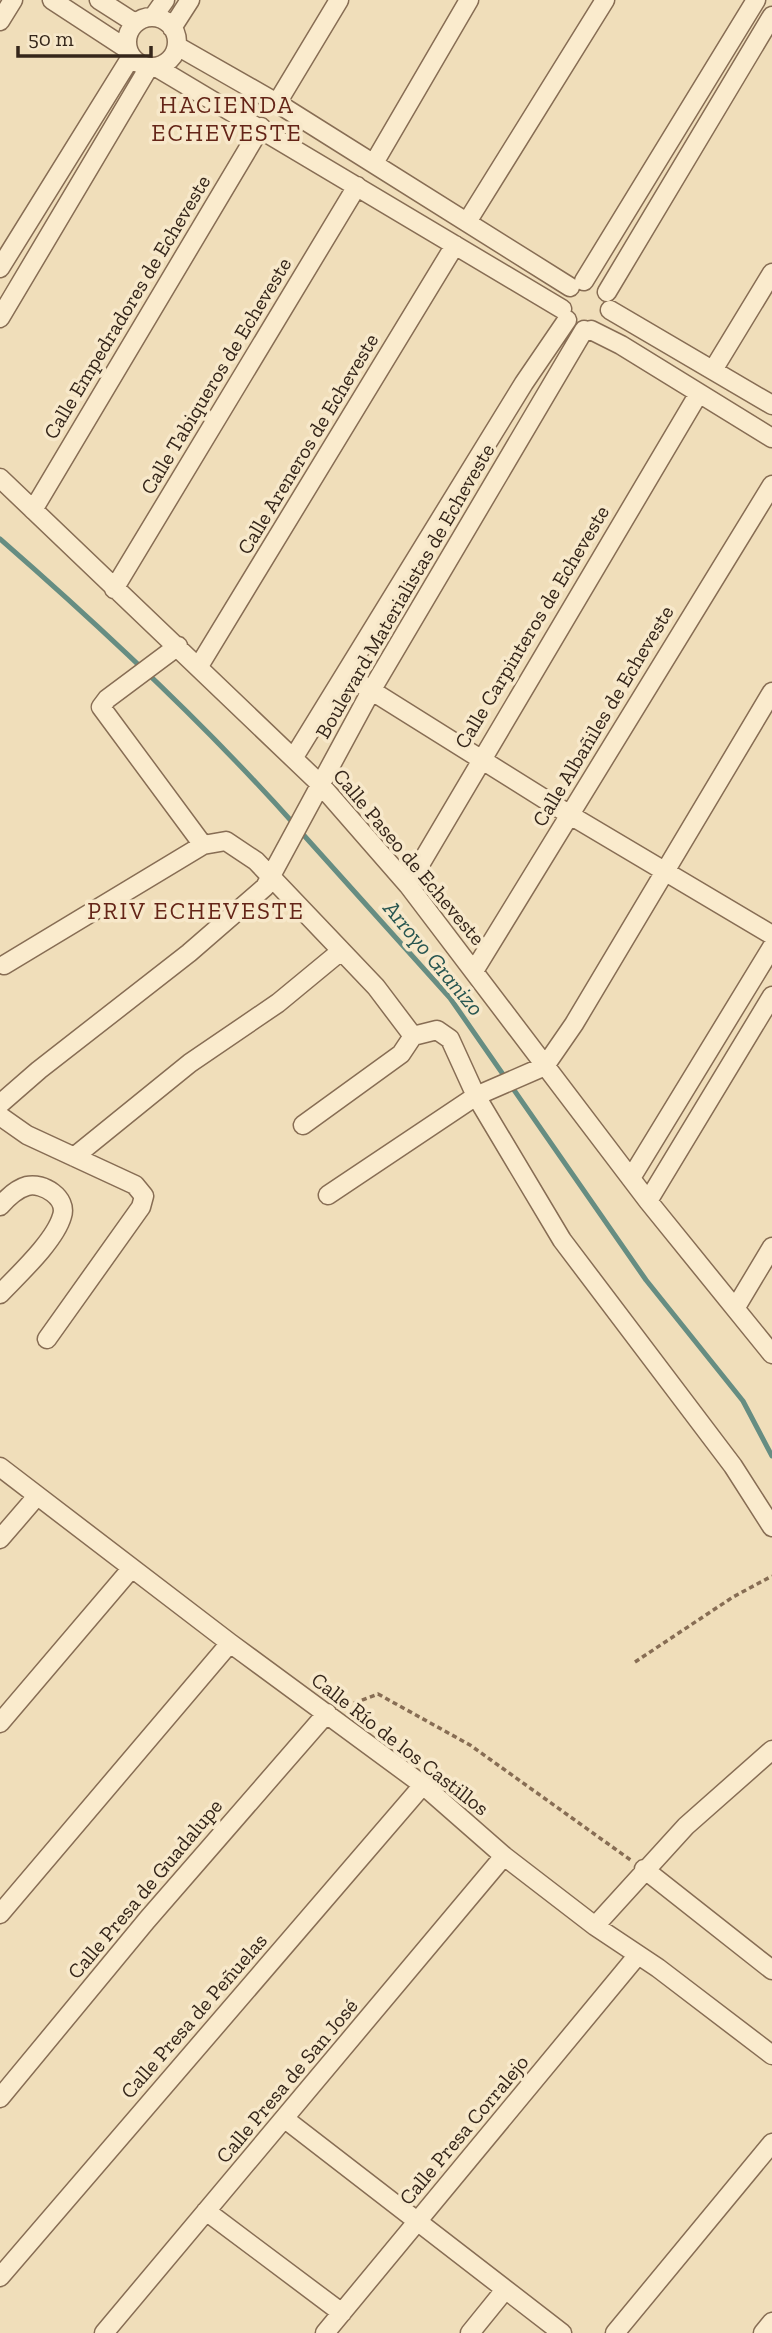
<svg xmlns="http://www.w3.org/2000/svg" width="772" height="2333" font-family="'Zilla Slab',serif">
<rect width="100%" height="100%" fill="#f0deba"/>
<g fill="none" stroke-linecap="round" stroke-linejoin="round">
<path stroke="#668d82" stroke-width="5" d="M0 539C103 629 203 722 294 824
M300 831 450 998 646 1280 743 1401 772 1456"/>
<g stroke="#876d54" stroke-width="21">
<path id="minor" d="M52 0 127 49
M99 0 135 23
M127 42a25 25 0 1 1 50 0a25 25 0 1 1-50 0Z
M153 17 165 0
M0 21 13 0
M172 28 190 0
M177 46 277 103 570 287
M156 67 562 309
M277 103 339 0
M374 163 469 0
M467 222 605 0
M0 268 131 57
M584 281 756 0
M607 292 772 16
M610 310 772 405
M0 318 149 67
M591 330 621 345 772 438
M713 370 772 273
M0 478 319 783 408 885 648 1201 772 1354
M33 510 261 127
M114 589 357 186
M178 646 107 699 101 707 203 845
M199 666 455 245
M345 674 570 815 772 935
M294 757 524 383 567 320
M408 885 699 393
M4 965 203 845 226 841 256 861 376 987 413 1036
M474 971 772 485
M413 1036 437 1030 450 1039 476 1096 562 1240 733 1466 772 1527
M0 1104 39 1070 189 953 265 887 371 691 584 330
M0 1116 27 1135 135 1185 144 1196 141 1207 47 1339
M303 1125 401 1054 413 1036
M74 1157 190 1063 278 1003 341 951
M631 1178 772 947
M328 1195 476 1096 545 1066 574 1024 772 692
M648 1201 772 996
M0 1206C7 1198 16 1189 27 1186 43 1182 68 1198 62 1216 55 1241 18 1275 0 1294
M736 1307 772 1247
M0 1467 230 1643 423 1785 504 1856 595 1926 658 1968 772 2055
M0 1539 37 1496
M0 1723 131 1569
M644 1869 772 1970
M0 1914 230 1643
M595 1926 686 1826 772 1750
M0 2098 147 1920 327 1713
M285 2119 562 2333
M206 2211 342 2313
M0 2277 423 1785
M104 2333 504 1856
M325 2333 637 1956
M470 2333 504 2291
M615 2333 772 2143
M763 2333 772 2322"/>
</g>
<path stroke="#876d54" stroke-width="3.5" stroke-dasharray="5 3.5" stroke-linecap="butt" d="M635 1662 733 1597 772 1576
M346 1706 378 1694 470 1745 632 1861"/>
<use href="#minor" stroke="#faebcd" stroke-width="18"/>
</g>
<g text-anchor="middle" stroke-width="7" stroke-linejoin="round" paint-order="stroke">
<g font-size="21" fill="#35261a" stroke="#f7e8ca">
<text transform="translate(127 307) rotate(-59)" y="7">Calle Empedradores de Echeveste</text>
<text transform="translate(216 376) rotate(-59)" y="7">Calle Tabiqueros de Echeveste</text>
<text transform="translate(308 444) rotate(-59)" y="7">Calle Areneros de Echeveste</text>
<text transform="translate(405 591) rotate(-60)" y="7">Boulevard Materialistas de Echeveste</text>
<text transform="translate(532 627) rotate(-59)" y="7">Calle Carpinteros de Echeveste</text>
<text transform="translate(603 716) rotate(-59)" y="7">Calle Albañiles de Echeveste</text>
<text transform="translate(409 857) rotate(50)" y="7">Calle Paseo de Echeveste</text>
<text transform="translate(400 1744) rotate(38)" y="7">Calle Río de los Castillos</text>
<text transform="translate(145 1889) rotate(-50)" y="7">Calle Presa de Guadalupe</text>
<text transform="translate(194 2016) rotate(-49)" y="7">Calle Presa de Peñuelas</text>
<text transform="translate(287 2081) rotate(-50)" y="7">Calle Presa de San José</text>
<text transform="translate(464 2130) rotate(-50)" y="7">Calle Presa Corralejo</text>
</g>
<g font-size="23" font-style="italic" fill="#285651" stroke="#f7e8ca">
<text transform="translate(434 958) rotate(50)" y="8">Arroyo Granizo</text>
</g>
<g font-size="24" letter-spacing="2" fill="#642417" stroke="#f7e8ca">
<text x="227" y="113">HACIENDA<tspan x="227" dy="28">ECHEVESTE</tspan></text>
<text x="196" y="919">PRIV ECHEVESTE</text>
</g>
</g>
<path d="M18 46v10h133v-10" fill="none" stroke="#35261a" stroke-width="3.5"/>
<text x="28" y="46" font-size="21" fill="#35261a" stroke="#f7e8ca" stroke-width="5" paint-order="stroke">50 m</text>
</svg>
